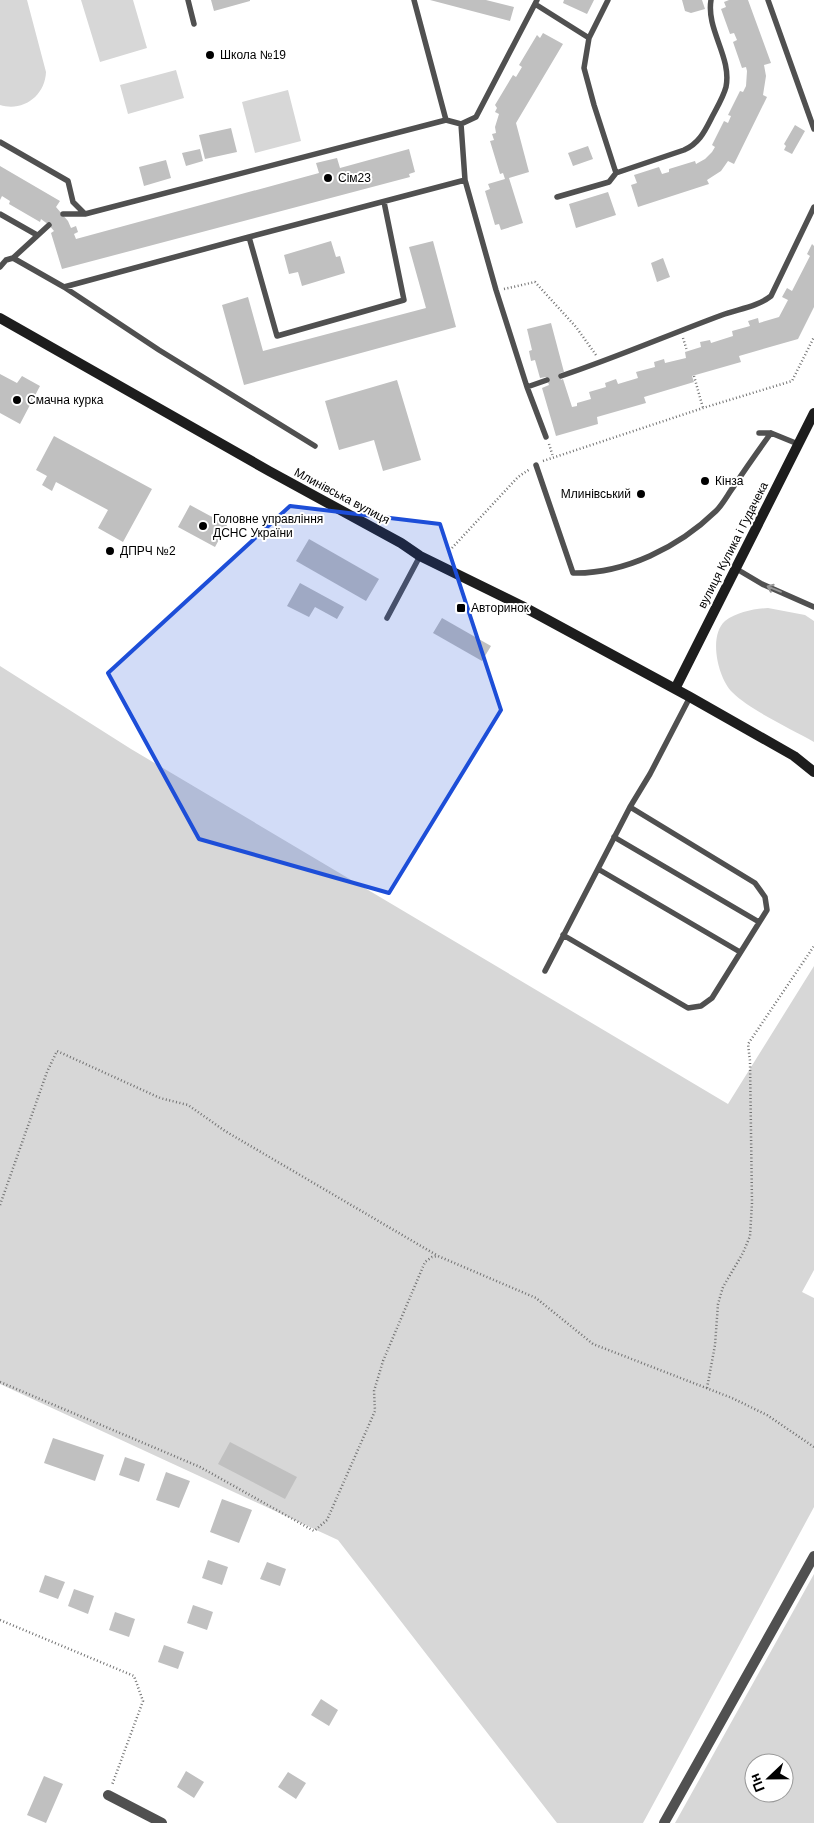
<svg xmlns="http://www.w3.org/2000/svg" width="814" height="1823" font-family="Helvetica,sans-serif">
<rect width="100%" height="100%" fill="#fff"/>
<path fill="#d7d7d7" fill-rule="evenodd" d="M0 0H27L46 72C45 96 23 112 0 105Z
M81 0H133L147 48 100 62Z
M176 70 184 98 128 114 120 85Z
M288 90 301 141 255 153 242 102Z
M768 608 805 615 814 621V742C790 728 751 711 732 692 718 678 708 636 725 621 737 612 753 609 768 608Z
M0 666 131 749 728 1104 814 966V1270L802 1292 814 1298V1507L643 1823H557L338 1540 0 1384Z
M814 1574V1823H675ZM754 1763H784V1793H754Z"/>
<path fill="#c0c0c0" d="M211 0H250V1L214 11Z
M430 0H486L514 7 510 21Z
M564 0H594L587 14 563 3Z
M682 0H702L705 9 691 13 685 11Z
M729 0H748L771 63 764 65 766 76 763 95 767 97 734 164 728 161 721 171 707 180 709 184 638 207 631 185 637 183 634 175 659 167 662 174 669 172V169L695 161 696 164 705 159 712 152 715 147 712 145 724 121 728 123 731 116 728 115 740 91 743 92 746 86 747 71 746 67 742 68 733 42 737 40 734 33 730 34 721 9 726 7 724 2Z
M543 33 563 44 516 123 529 172 509 178 523 223 501 230 499 224 495 225 485 191 490 189 488 184 505 179 503 173 500 174 490 141 494 140 492 134 496 133 495 127 499 114 495 112 497 108 495 105 513 75 516 77 522 67 519 65 537 35 540 38Z
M795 125 805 131 792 154 784 150 786 146 784 144Z
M231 128 237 152 205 159 199 135Z
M588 146 593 159 573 166 568 153Z
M200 149 203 161 186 166 182 153Z
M409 149 415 172 409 174 410 177 62 269 51 233 54 231 49 225 41 219 40 222 9 204 10 201 2 196 0 200V166L60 201 56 207 68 221 71 228 76 226 78 232 74 234 76 239 319 173 316 163 337 158 340 168Z
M166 160 171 178 144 186 139 167Z
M608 192 616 215 576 228 569 204Z
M331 241 336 257 340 256 345 273 302 286 298 272 289 274 284 255Z
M433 241 456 327 244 385 222 305 248 297 263 351 426 308 409 247Z
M812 244 814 246V307L798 339 739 356 741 362 692 376 694 382 644 397 646 403 597 417 598 424 556 436 542 388 549 385 546 377 540 378 535 360 531 361 529 351 532 350 527 329 551 323 564 372 560 373 561 380 563 379 572 407 577 406V403L591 399 589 392 606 387 605 383 616 379 618 384 638 378 636 372 655 367 654 362 664 359 665 363 686 358 685 352 701 347 700 342 710 340 711 343 733 336 732 331 750 326 748 321 758 318 759 323 779 317 788 300 782 297 787 288 792 291 810 256 807 254Z
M663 258 670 277 657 282 651 263Z
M0 374 17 383 22 376 40 386 20 424 0 413Z
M397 380 421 460 383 471 374 440 339 450 325 401Z
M54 436 152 489 123 542 98 528 108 510 56 482 52 491 42 485 47 476 36 470Z
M190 505 227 525 215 547 178 527Z
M309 539 379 579 366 601 296 561Z
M300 583 344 607 337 619 315 607 309 617 287 606Z
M442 618 491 646 482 661 433 633Z
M53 1438 104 1455 95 1481 44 1463Z
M230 1442 297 1477 285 1499 218 1464Z
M125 1457 145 1464 139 1482 119 1475Z
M166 1472 190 1481 179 1508 156 1500Z
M222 1499 252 1510 239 1543 210 1532Z
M208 1560 228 1567 222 1585 202 1578Z
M267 1562 286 1569 280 1586 260 1579Z
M45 1575 65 1582 58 1599 39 1592Z
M74 1589 94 1596 88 1614 68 1606Z
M193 1605 213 1612 207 1630 187 1623Z
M115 1612 135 1619 129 1637 109 1630Z
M164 1645 184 1652 178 1669 158 1662Z
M321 1699 338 1710 329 1726 311 1715Z
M186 1771 204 1782 194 1798 177 1787Z
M288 1772 306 1783 296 1799 278 1787Z
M44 1776 63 1784 46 1823 27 1815Z"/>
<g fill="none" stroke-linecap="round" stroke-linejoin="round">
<path stroke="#727272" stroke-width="2.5" stroke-dasharray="1 2.5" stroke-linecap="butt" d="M504 289 535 282 576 327 596 355
M683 338 687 351
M694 376 703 408
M549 444 553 457
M543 461 703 408 792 381 814 337
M452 548 518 477 530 469
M0 1205 47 1072 57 1051 160 1098 188 1105 225 1131 438 1256
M0 1382 200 1467 314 1531 327 1520 375 1411 374 1391 383 1361 425 1262 432 1257 438 1256 536 1298 593 1344 732 1398 767 1415 814 1447
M707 1388 715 1345 718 1304 723 1287 743 1253 750 1236 752 1203 750 1061 748 1044 814 946
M0 1620 134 1676 143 1701 112 1785"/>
<path stroke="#505050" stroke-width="5.5" d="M188 0 194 24
M414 0 446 120 461 124 476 117 537 0
M768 0 814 129
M535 4 589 38 608 0
M589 38 584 68 594 105 616 173
M461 124 465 180 496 290 527 387 546 437
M0 142 68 181 73 202 85 214 446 120
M557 197 609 182 616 173 684 150C698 144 704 133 711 119 716 109 723 98 726 87 732 57 706 30 711 0
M0 214 37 235
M63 214H85
M249 237 465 180
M13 258 64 287 159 350 315 446
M0 267 6 260 13 258 49 225
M64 287 249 237 277 336 404 300 384 202
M561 376C615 358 668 335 722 315 738 309 757 307 771 296L814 207
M527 387 547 380
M759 433H771L798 444
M536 465 573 573C625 574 679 547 716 511 723 504 728 494 734 486 746 468 758 451 771 433
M735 568 762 584 814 607
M387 618 420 556
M614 837 759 922
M598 869 740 952
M563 935 688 1008 701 1006 712 998 767 910 765 897 755 883 630 807
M545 971 630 807 650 774 690 697"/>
<path stroke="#505050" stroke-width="10" d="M108 1795 162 1823
M664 1823 814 1556"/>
<path stroke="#1d1d1d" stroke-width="10" d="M0 318 269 471 401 543 420 556 522 606 690 697 794 756 814 772
M675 689 814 413"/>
</g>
<defs><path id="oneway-shaft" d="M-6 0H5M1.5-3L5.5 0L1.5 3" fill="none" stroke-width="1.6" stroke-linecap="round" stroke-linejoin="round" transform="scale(1.25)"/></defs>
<use stroke="#969696" href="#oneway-shaft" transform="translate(774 589) rotate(-158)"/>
<path fill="#1d4ed8" fill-opacity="0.2" stroke="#1d4ed8" stroke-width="4" stroke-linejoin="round" d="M290 506 440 524 501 710 389 893 199 839 108 673Z"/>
<g fill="#000" stroke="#fff" stroke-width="2">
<circle cx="210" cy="55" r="5"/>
<circle cx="328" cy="178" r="5"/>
<circle cx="17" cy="400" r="5"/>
<circle cx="705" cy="481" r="5"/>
<circle cx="641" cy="494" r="5"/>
<circle cx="203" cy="526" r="5"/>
<circle cx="110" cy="551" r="5"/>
<rect x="456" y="603" width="10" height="10" rx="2.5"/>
</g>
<g text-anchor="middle" stroke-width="4" stroke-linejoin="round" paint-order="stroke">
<g font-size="12" fill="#000" stroke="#fff" text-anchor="start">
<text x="220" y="59">Школа №19</text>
<text x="338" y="182">Сім23</text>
<text x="27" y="404">Смачна курка</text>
<text x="715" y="485">Кінза</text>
<text x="631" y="498" text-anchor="end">Млинівський</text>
<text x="213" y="523">Головне управління<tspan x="213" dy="14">ДСНС України</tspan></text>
<text x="120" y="555">ДПРЧ №2</text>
<text x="471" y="612">Авторинок</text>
</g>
<g font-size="12" fill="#000" stroke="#fff">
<text transform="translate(342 496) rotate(28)" y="4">Млинівська вулиця</text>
<text transform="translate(733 545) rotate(-63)" y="4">вулиця Кулика і Гудачека</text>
</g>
</g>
<g transform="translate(769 1778) rotate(248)"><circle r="24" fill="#ffffff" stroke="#999999"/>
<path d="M0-4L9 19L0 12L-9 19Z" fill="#000000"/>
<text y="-8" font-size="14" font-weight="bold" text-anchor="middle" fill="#000000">Пн</text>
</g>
</svg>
